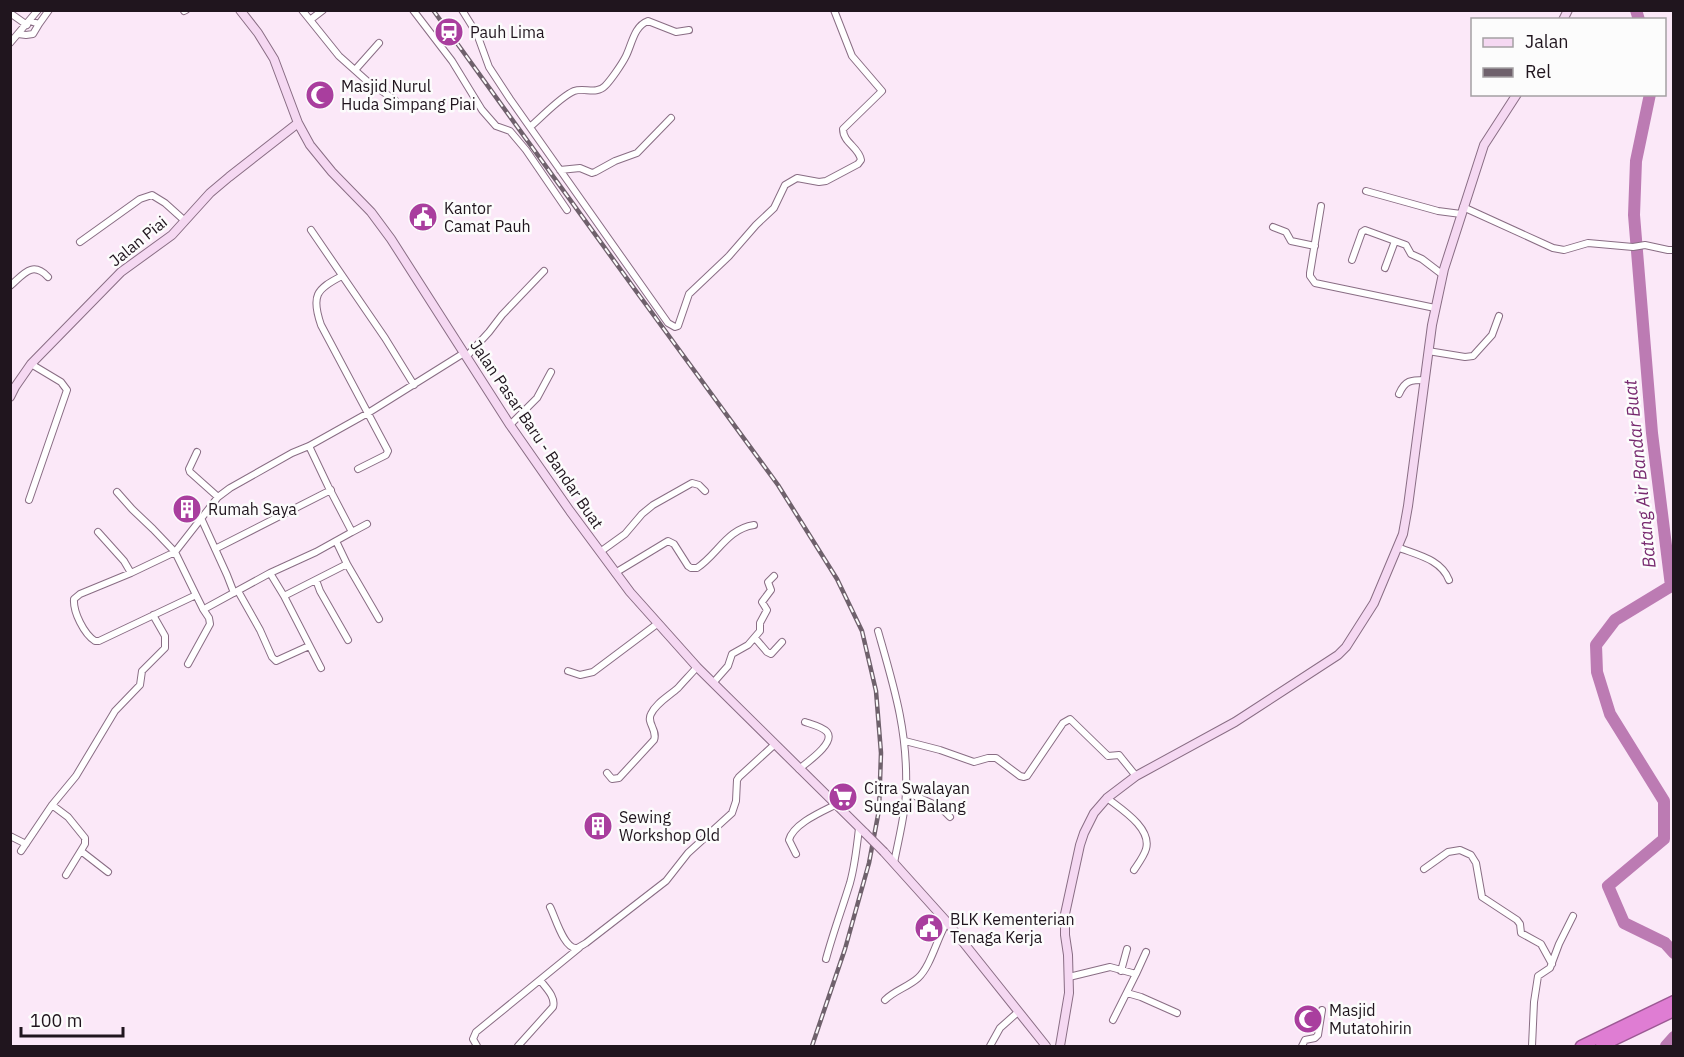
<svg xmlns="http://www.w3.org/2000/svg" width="1684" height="1057" font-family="'IBM Plex Sans',sans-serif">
<rect width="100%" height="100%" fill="#fbe8f8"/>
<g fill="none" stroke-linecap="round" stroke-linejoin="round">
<path stroke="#bc7bb3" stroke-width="12" d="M1636 10 1639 20
M1650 94 1636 161 1634 215 1652 433 1671 586 1615 620 1596 645 1597 672 1610 714 1664 801V839L1608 886 1624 923 1665 943 1674 953
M1666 1046 1674 1037"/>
<g stroke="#896d84" stroke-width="8">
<path id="street" d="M302 10 339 56 367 81 395 100
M413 10 452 61 482 110 496 126 510 131 526 150 567 210
M462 10 477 34 489 67 510 99 668 323 675 327 678 326 689 294 729 256 756 225 774 208 785 185 797 178 819 182 826 181 858 164 861 160C859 147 843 143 843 129L882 91 852 56 834 10
M184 11 186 10
M10 13 27 25
M310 20 323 10
M30 21 39 24 49 10
M18 34 26 35 33 34 39 24
M10 43 38 10
M355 70 379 43
M530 127C542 117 560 97 574 91 584 87 596 95 605 86 611 80 622 64 626 56 632 44 634 26 648 21L676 32 689 30
M560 170 580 168 592 173 595 172 615 161 637 153 671 118
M1366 191 1438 211 1461 214
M1321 206 1310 273V276L1315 283 1435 308
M1463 207 1553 248 1564 250 1588 243 1633 247 1645 245 1668 250H1674
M1273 227 1286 232 1291 241 1315 246
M311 230 385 338 414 385
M80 242 140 199 152 195 165 203 185 221
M1352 260 1362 232 1365 230 1406 245 1411 254 1422 259 1443 275
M1385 268 1395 241
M342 276C316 289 311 296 321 325L388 451 386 455 358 469
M10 286C23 275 32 260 48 277
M1428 351 1465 357 1473 356 1492 335 1499 316
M467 356 489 332 502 315 544 271
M1399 394C1405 380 1411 380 1425 380
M510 425 537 398 551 372
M309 446 328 486 352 532 367 524
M197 452 189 469 190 472 218 497
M117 492 132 509 153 529 175 552 196 595
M29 500 67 390 61 382 31 364
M201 518 227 575 234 593
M98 532 124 561 131 573
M352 532 316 552 270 573 206 608 203 609 196 595 99 641H95C84 634 73 612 74 599L80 594 131 573 175 552 218 497 230 488 292 453 309 446 368 413 464 353
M336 541 347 564
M1397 547C1417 555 1441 559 1449 580
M215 549 331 490
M600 552 625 534 642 514 653 505 692 483 699 485 705 491
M270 573 284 596 347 564 379 619
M615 573 668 541 674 544 688 566 691 568H697C718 554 727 529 754 525
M316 580 320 591 348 640
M238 591 260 630 272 657 276 661 309 646
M284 596 321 668
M878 631C894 687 908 731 906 790 906 812 898 841 894 863
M755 638 767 652 771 654 782 642
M188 664 210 624 209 618 203 609
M568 671 580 675 593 672 657 624
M713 683 728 666 732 654 748 645 760 631V623L767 610 762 602 771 590 768 582 774 576
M905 741 940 750 974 762 988 758H996L1020 776 1024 777 1027 776 1063 723 1070 719 1108 756 1119 755 1136 776
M799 769C806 763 836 743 827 732 823 727 811 724 805 722
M607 773 612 779 619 778 654 740C658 730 646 723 651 714 656 703 669 696 678 688 684 681 691 674 697 667
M906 792 940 807 950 817
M1107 798C1121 809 1152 828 1146 849 1144 856 1138 864 1134 870
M52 805 68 817 85 838V844L66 875
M10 836 26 844
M21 851 52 805 76 776 115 711 140 685 142 671 165 648V636L153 615
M81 851 108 872
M796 854 789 840C793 824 821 812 835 805
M1424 869 1448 852 1460 850 1471 855 1476 863 1482 897 1517 920 1520 924 1521 933 1541 944 1552 964
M550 907C555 916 564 950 577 948 580 947 584 944 586 943L666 881 688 853 732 813 736 801 737 780 739 777 774 745
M826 959C833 933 842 909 850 883 855 865 857 846 859 828
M1121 971 1127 949
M1136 974 1146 952
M1069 977 1110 967 1136 974 1113 1020
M1127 993 1141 997 1177 1013
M885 1000C895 990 908 987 918 978 931 966 937 938 947 922
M477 1046 473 1039 476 1032 579 948
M518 1046 553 1007C556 997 546 988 540 980
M990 1046 1000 1028 1018 1012
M1302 1046 1305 1040 1315 1038 1318 1035 1322 1010
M1532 1046 1534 1002 1538 976 1550 968 1559 944 1573 916"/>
</g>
<g stroke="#896d84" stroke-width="10">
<path id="secondary" d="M240 10 258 33 274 59 298 123 310 145 332 172 371 212 391 239 510 425 570 511 630 592 697 667 865 833
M1563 20 1568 10
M10 397 15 387 31 364 121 272 172 235 210 193 229 177 298 123
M884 852 947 922 1046 1046
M1060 1046 1069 993 1068 955 1065 935V914L1080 845 1084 833 1094 813 1107 798 1136 776 1235 722 1338 655 1346 647 1374 603 1403 534 1408 506 1432 325 1444 269 1484 145 1517 94"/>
</g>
<g stroke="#9c5994" stroke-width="13">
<path id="highway" d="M1581 1046 1674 1001
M1601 1046 1674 1011"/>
</g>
<use href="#street" stroke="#fff" stroke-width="6"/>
<use href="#secondary" stroke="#f5d8f2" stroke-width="8"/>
<use href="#highway" stroke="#df7dd3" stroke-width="10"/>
<g stroke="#6f616c" stroke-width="4.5">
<path id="rail" d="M433 10 636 291 778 485 837 579 862 631 876 691 881 753 879 810 869 863 845 949 812 1046"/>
</g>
<use href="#rail" stroke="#fcfcfc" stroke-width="2" stroke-dasharray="7" stroke-linecap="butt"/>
<g stroke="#896d84" stroke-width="10" stroke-linecap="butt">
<path id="secondary-bridge" d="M865 833 884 852"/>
</g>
<use href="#secondary-bridge" stroke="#f5d8f2" stroke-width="8"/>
</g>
<defs>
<g id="station-disc" transform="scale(1.5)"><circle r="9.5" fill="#a93e9e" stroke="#fcfcfc"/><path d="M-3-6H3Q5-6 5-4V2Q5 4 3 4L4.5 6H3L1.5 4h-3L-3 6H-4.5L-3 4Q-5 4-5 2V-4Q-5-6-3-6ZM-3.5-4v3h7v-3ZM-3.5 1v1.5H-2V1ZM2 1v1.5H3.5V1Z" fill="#fff"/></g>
<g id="mosque-disc" transform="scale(1.5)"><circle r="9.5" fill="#a93e9e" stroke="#fcfcfc"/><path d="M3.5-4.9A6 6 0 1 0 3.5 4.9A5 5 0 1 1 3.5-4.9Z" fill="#fff"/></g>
<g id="civic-disc" transform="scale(1.5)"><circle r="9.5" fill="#a93e9e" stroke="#fcfcfc"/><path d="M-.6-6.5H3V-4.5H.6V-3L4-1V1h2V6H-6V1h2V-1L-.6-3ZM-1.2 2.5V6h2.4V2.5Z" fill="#fff"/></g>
<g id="building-disc" transform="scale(1.5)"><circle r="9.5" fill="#a93e9e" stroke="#fcfcfc"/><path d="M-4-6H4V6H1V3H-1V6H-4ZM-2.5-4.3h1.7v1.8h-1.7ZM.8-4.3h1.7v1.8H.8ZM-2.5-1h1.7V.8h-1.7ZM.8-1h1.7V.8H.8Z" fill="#fff"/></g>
<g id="supermarket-disc" transform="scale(1.5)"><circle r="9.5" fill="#a93e9e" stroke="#fcfcfc"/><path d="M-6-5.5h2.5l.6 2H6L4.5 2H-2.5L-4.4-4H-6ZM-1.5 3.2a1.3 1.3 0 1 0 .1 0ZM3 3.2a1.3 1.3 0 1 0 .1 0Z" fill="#fff"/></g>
</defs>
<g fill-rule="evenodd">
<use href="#station-disc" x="449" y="32"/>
<use href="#mosque-disc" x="320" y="95"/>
<use href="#civic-disc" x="423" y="217"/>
<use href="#building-disc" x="187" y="509"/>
<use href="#supermarket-disc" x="843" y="797"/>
<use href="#building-disc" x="598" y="826"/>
<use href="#civic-disc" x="929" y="928"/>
<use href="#mosque-disc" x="1308" y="1019"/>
</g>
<g text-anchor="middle" stroke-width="5" stroke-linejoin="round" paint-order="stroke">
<g font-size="16" fill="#20151e" stroke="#fcfcfc" text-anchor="start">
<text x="470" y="38">Pauh Lima</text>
<text x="341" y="92">Masjid Nurul<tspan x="341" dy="18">Huda Simpang Piai</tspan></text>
<text x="444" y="214">Kantor<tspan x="444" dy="18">Camat Pauh</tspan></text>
<text x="208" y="515">Rumah Saya</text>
<text x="864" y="794">Citra Swalayan<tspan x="864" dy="18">Sungai Balang</tspan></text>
<text x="619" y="823">Sewing<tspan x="619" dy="18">Workshop Old</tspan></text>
<text x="950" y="925">BLK Kementerian<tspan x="950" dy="18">Tenaga Kerja</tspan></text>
<text x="1329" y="1016">Masjid<tspan x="1329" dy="18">Mutatohirin</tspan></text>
</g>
<g font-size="16" fill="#20151e" stroke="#fcfcfc">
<text transform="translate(138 241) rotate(-39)" y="6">Jalan Piai</text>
<text transform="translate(537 434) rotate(56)" y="6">Jalan Pasar Baru - Bandar Buat</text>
</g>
<g font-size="18" font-style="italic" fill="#77296f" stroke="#fcfcfc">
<text transform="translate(1640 474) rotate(-96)" y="6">Batang Air Bandar Buat</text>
</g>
</g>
<rect width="1684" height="1057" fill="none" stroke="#20151e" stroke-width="24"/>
<rect x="1471" y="18" width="195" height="78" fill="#fcfcfc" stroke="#a4a0a3" stroke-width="1.5"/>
<rect x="1483" y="38" width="30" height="9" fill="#f5d8f2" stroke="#a4a0a3" stroke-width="1.5"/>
<text x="1525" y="48" font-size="18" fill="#20151e">Jalan</text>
<rect x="1483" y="68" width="30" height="9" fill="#6f616c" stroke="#a4a0a3" stroke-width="1.5"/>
<text x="1525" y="78" font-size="18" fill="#20151e">Rel</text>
<path d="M21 1027v9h102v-9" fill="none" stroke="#20151e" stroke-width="3"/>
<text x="30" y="1027" font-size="18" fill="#20151e" stroke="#fcfcfc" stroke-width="4.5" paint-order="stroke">100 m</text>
</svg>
